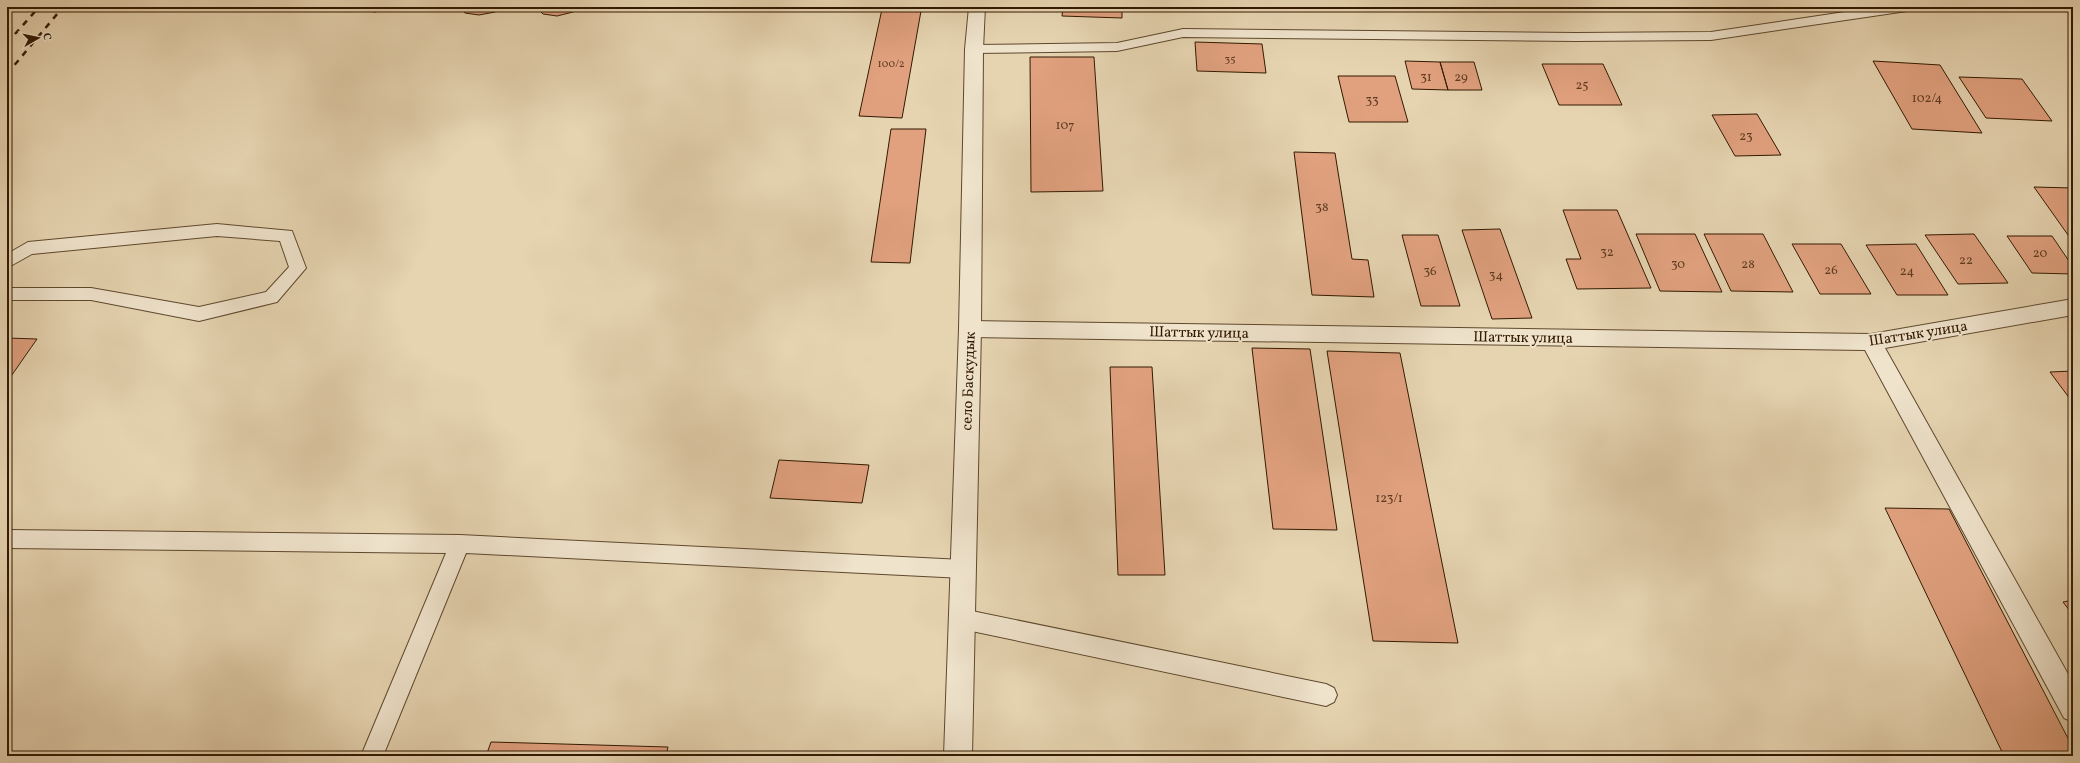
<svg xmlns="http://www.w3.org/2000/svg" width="2080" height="763" font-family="Vollkorn,serif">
<rect width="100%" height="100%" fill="#e6d4b1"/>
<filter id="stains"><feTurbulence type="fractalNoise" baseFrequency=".005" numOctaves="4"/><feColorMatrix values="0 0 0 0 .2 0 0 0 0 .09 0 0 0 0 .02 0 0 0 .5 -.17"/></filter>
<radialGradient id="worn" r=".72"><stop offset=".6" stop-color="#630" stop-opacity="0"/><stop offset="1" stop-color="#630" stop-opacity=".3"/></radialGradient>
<path fill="#e1a17f" stroke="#321901" d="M358 7H393L375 12 368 11Z
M459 7H503L495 12 479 15 465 13Z
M536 7H581L573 12 557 16 543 14Z
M1063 7H1122V18L1062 16Z
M882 9 921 11 902 118 859 116Z
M1195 42 1262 44 1266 73 1197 71Z
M1030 57H1094L1103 191 1031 192Z
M1405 61 1440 62 1448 90 1412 89Z
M1873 61 1940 65 1982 133 1912 129Z
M1440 62H1474L1482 90H1448Z
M1542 64H1603L1622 105H1559Z
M1338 76H1395L1408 122H1349Z
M1959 77 2022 79 2052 121 1986 118Z
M1757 114 1781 155 1735 156 1712 115Z
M891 129H926L910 263 871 262Z
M1294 152 1335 153 1352 259 1368 260 1374 297 1312 295Z
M2034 187 2073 188V242Z
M1563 210H1617L1651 288 1577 289 1566 259H1581Z
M1500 229 1532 318 1492 319 1462 230Z
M1636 234H1695L1722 292 1660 291Z
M1704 234H1763L1793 292 1731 291Z
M1974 234 2008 283 1958 284 1925 235Z
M1402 235H1438L1460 306H1421Z
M2007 236H2052L2073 267V274L2032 273Z
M1792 244H1841L1871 294H1820Z
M1916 244 1948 295H1897L1866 245Z
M7 338 37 339 7 382Z
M1252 348 1310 349 1337 530 1273 529Z
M1327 351 1400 353 1458 643 1373 641Z
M1110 367H1152L1165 575H1118Z
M2073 371V403L2050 372Z
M779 460 869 465 862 503 770 498Z
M1885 508 1949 509 2073 748V756H2004Z
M2073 600V615L2063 602Z
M491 742 668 747 666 756H486Z"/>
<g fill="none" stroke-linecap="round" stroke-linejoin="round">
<g stroke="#5f482d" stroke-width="2">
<path id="service" d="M1878 7H1914L1912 10 1907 11 1711 40 1576 41 1183 37 1117 51 974 53 969 52 967 49 969 46 974 45 1117 43 1183 29 1576 33 1711 32Z
M217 224 292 231 306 268 277 302 199 321 91 300H7V288H91L199 307 266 292 289 267 280 241 217 236 32 254 7 268V254L28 242Z
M7 530 460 535 963 560 970 563 973 569 970 575 963 578 466 553 383 756H361L446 553 7 548Z
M962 609 1326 684 1334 688 1337 695 1334 702 1326 706 962 629 955 626 952 619 955 612Z"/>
</g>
<g stroke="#5f482d" stroke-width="2">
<path id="minor" d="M2073 299V315L1885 348 2073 683V722L2064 718 1865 350 970 337 962 335 959 329 962 323 970 321 1871 334Z"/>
</g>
<g stroke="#5f482d" stroke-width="2">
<path id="tertiary" d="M969 7H985L983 49 981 329 972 756H944L959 329 965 49Z"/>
</g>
<use href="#service" fill="#efe3cc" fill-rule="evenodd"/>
<use href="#minor" fill="#efe3cc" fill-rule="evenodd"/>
<use href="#tertiary" fill="#efe3cc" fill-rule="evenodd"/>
<path stroke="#321901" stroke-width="2.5" stroke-dasharray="6 6" stroke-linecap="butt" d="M7 43 39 7
M7 74 63 7"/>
</g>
<g text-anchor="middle" stroke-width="4" stroke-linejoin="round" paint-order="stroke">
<g font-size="11" fill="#5e3b20">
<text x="1230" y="62">35</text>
<text x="891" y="67">100/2</text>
</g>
<g font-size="13" fill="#5e3b20">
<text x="1426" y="81">31</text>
<text x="1461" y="81">29</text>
<text x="1582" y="89">25</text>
<text x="1927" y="102">102/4</text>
<text x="1372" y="104">33</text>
<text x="1065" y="129">107</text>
<text x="1746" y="140">23</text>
<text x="1322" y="211">38</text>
<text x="1607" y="256">32</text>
<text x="2040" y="257">20</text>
<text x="1966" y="264">22</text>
<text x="1678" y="268">30</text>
<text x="1748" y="268">28</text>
<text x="1831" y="274">26</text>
<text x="1430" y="275">36</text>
<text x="1907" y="275">24</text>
<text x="1496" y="279">34</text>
<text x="1389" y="502">123/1</text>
</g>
<g font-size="15" fill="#321901" stroke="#efe3cc">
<text transform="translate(1199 332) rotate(1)" y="5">Шаттык улица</text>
<text transform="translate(1918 333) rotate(-9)" y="5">Шаттык улица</text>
<text transform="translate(1523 337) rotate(1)" y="5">Шаттык улица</text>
<text transform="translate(968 381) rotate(-88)" y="5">село Баскудык</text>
</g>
</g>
<rect width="2080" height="763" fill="none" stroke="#e6d4b1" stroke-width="24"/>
<rect x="8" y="8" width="2064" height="747" fill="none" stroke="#321901" stroke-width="2"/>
<rect x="12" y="12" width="2056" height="739" fill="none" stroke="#321901"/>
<g transform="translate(38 38) rotate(81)" stroke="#efe3cc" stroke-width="3" paint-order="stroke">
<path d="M0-3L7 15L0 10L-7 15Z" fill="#321901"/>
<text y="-6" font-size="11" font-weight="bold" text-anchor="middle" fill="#321901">С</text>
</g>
<rect width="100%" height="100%" filter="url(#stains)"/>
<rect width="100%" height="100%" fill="url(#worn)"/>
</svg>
